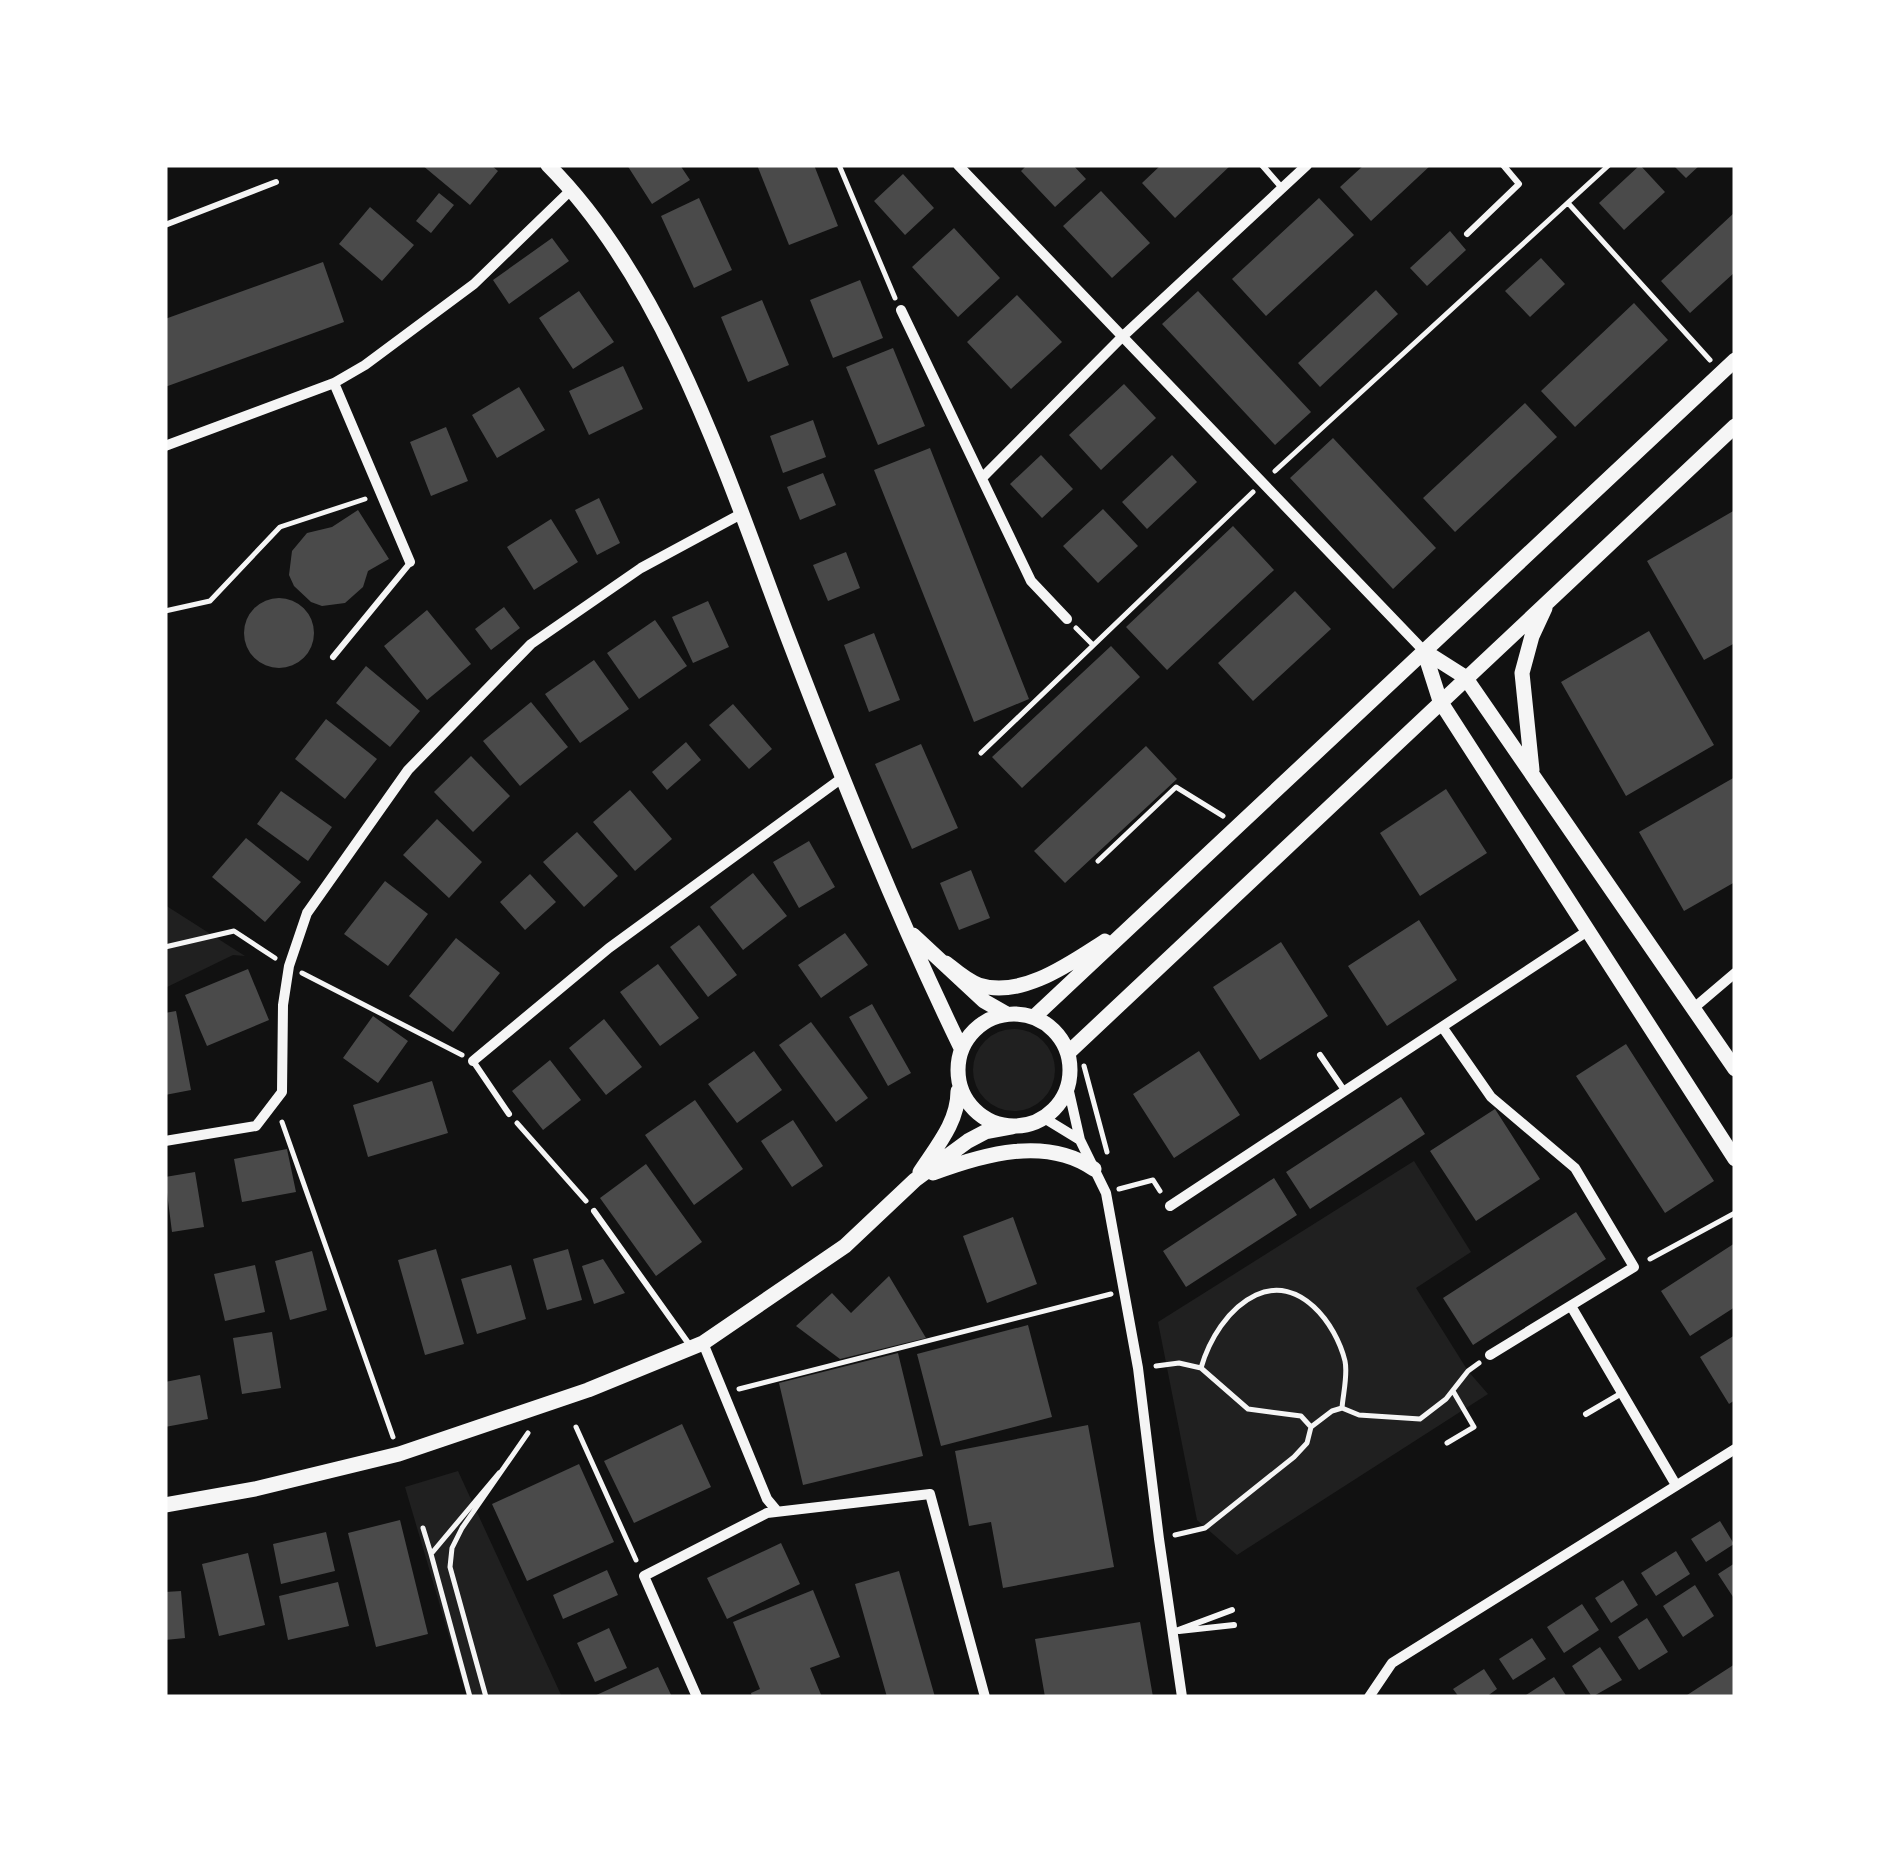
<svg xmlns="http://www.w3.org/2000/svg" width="1900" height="1862" font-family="'IBM Plex Serif',serif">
<rect width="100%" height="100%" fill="#111"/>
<path fill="#202020" d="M165 905 245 956 233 955 165 988Z
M973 1070a41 41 0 1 1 82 0a41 41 0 1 1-82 0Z
M1414 1161 1471 1252 1416 1288 1468 1371 1488 1394 1237 1555 1197 1520 1158 1322Z
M458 1471 562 1697H467L405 1487Z"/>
<path fill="#4a4a4a" d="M422 165H491L498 171 470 205Z
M627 165H680L690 180 652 204Z
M757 165H814L838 226 789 245Z
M1027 165H1073L1086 179 1055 207 1021 171Z
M1161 165H1231L1175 218 1142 183Z
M1364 165H1431L1371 221 1340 187Z
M1640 165 1665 192 1624 230 1599 203Z
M1673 165H1700L1686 178Z
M903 174 934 208 905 235 874 201Z
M1101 191 1150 243 1112 278 1063 226Z
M439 193 454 205 431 233 416 221Z
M699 198 732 270 694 288 661 216Z
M1319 198 1354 235 1266 316 1232 279Z
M370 207 414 245 382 281 339 244Z
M1735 212V272L1690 313 1661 281Z
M954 228 1000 278 958 317 912 267Z
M1450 231 1466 250 1427 286 1410 268Z
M552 238 569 261 509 304 493 280Z
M1541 258 1565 284 1530 317 1505 291Z
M323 262 344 322 165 387V319Z
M860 280 883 338 833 358 810 300Z
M1376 290 1398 314 1320 387 1298 363Z
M579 291 614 342 573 369 539 318Z
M1198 291 1311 412 1275 445 1162 324Z
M1017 295 1062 342 1011 389 967 342Z
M762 300 789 365 748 382 721 317Z
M1634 303 1668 340 1575 427 1541 391Z
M893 348 925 426 878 445 846 367Z
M623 366 643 409 589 435 569 391Z
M1124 384 1156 418 1101 470 1069 435Z
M519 387 545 430 497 458 472 415Z
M1525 403 1557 437 1455 532 1423 498Z
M813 420 826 457 783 473 770 436Z
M446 427 468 481 431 496 410 442Z
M1333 438 1436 548 1393 589 1290 478Z
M930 448 1029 699 974 722 874 470Z
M1041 455 1073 489 1042 518 1010 484Z
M1172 455 1197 482 1147 529 1122 502Z
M823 473 836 505 800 520 787 487Z
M599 498 620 543 597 555 575 510Z
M1103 509 1138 546 1098 583 1063 546Z
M358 510 389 559 368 571 363 587 345 603 322 606 311 602 294 586 289 575 292 551 307 533 332 527Z
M1735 510V643L1704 660 1647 561Z
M551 519 578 562 534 590 507 547Z
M1233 526 1274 570 1167 670 1126 627Z
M846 552 860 588 828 601 813 565Z
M1295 591 1331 629 1253 701 1218 663Z
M244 633a35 35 0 1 1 70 0a35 35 0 1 1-70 0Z
M708 601 729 647 693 663 672 617Z
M504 607 520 628 491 650 475 629Z
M427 610 471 664 427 700 384 646Z
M655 620 687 666 639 699 607 653Z
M1649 631 1714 745 1626 796 1561 682Z
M874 633 900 700 869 712 844 645Z
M1111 646 1140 677 1022 788 992 757Z
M594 660 629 709 580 743 545 694Z
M366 666 420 711 390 747 336 703Z
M531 702 568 747 520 786 483 741Z
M733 704 772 749 749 769 709 725Z
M326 719 377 759 345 799 295 759Z
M686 742 701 760 667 790 652 772Z
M921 744 958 828 912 849 875 764Z
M1146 746 1177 779 1065 883 1034 851Z
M471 756 510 796 473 832 434 792Z
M1735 777V882L1684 911 1639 832Z
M1446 789 1487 853 1420 896 1380 833Z
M630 790 672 839 635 871 593 822Z
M281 791 332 827 308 861 257 824Z
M437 819 482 862 449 898 403 855Z
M577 832 618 876 584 907 543 862Z
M246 838 301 882 265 922 212 877Z
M809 841 835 887 799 908 773 862Z
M971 870 990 918 959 930 940 883Z
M753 873 787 916 743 950 710 907Z
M530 874 556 902 525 930 500 902Z
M385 881 428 914 388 966 344 934Z
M1419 920 1457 980 1387 1026 1348 966Z
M699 925 737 975 708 997 670 947Z
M845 933 868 965 821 998 798 965Z
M456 938 500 973 453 1032 409 996Z
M1281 942 1328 1016 1260 1060 1213 987Z
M658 964 699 1018 660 1046 620 992Z
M248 969 269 1020 207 1046 185 995Z
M872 1004 911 1073 888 1086 849 1017Z
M176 1011 191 1090 165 1095V1013Z
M373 1016 408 1041 378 1083 343 1058Z
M604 1019 642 1067 606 1095 569 1048Z
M811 1022 868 1098 836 1122 779 1045Z
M1626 1044 1714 1181 1665 1213 1576 1076Z
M754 1051 782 1090 737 1123 708 1084Z
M1199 1051 1240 1115 1174 1158 1133 1094Z
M550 1060 581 1100 543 1130 512 1091Z
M432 1081 448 1133 368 1157 353 1105Z
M1401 1097 1425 1134 1310 1209 1286 1172Z
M695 1100 743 1169 694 1205 645 1135Z
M1495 1109 1540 1179 1476 1221 1430 1151Z
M793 1120 823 1166 792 1187 761 1141Z
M287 1149 296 1192 242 1202 234 1159Z
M646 1164 702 1242 656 1276 600 1198Z
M195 1172 204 1227 172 1232 165 1177Z
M1274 1178 1297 1215 1186 1287 1163 1251Z
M1576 1212 1606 1259 1473 1345 1443 1298Z
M1013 1217 1037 1284 987 1303 963 1236Z
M1735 1243V1307L1690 1336 1661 1291Z
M436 1249 464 1344 425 1355 398 1260Z
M568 1249 582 1300 547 1310 533 1259Z
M312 1251 327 1310 290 1320 275 1261Z
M603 1259 625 1293 594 1304 582 1266Z
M255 1265 265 1312 225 1321 214 1274Z
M511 1265 526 1319 477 1334 461 1279Z
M889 1276 926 1338 840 1359 796 1326 832 1293 851 1313Z
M1028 1325 1052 1417 941 1446 917 1354Z
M272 1332 281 1388 242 1394 233 1338Z
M1735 1335V1400L1729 1404 1700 1357Z
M898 1353 923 1456 803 1485 779 1383Z
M200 1375 208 1419 165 1427V1382Z
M682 1424 711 1487 634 1523 604 1461Z
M1088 1425 1114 1567 1003 1588 991 1522 969 1526 955 1451Z
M579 1464 614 1542 527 1581 492 1504Z
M400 1520 428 1634 376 1647 348 1533Z
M1720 1521 1734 1544 1706 1562 1691 1539Z
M326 1532 335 1571 281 1584 273 1544Z
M781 1543 800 1584 727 1619 707 1578Z
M1676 1551 1690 1574 1656 1596 1641 1573Z
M248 1553 265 1625 219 1636 202 1564Z
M1735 1563V1600L1718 1574Z
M607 1570 618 1595 563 1619 553 1595Z
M899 1571 935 1697H887L855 1584Z
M1623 1580 1638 1605 1611 1623 1595 1598Z
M338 1582 349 1626 288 1640 279 1596Z
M1695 1585 1714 1616 1683 1637 1663 1606Z
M813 1590 840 1657 810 1668 822 1697H752L751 1693 760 1689 733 1622Z
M181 1591 185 1638 165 1640V1592Z
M1582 1604 1599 1630 1564 1653 1547 1627Z
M1647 1618 1668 1652 1639 1670 1618 1637Z
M1140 1622 1153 1697H1045L1035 1639Z
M609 1628 627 1668 595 1682 577 1643Z
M1532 1638 1546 1659 1513 1680 1499 1659Z
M1600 1647 1622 1680 1592 1697 1572 1666Z
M1735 1664V1697H1684Z
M658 1667 672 1697H592Z
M1484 1669 1497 1689 1486 1697H1459L1453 1689Z
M1554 1677 1567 1697H1528L1526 1695Z"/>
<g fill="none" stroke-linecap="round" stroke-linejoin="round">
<path stroke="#f5f5f5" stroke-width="5" d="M839 165 895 298
M1568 203 1710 360
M1275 471 1609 165
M165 611 210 601 280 527 365 499
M1076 628 1093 645
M981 753 1253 492
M1098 861 1176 787 1223 816
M165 947 234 931 275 958
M302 973 462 1055
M1084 1066 1107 1152
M282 1122 393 1437
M517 1123 586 1201
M1119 1189 1153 1180 1160 1191
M1650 1259 1735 1213
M1156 1366 1179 1363 1201 1368 1248 1409 1301 1416 1311 1427
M1201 1368C1209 1340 1228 1308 1256 1295 1300 1275 1336 1324 1345 1361 1348 1375 1343 1394 1342 1408
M739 1389 1111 1294
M1453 1391 1474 1427
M576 1427 636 1560
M1447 1443 1474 1427
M423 1528 431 1554
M1175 1535 1205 1528 1294 1457 1307 1443 1311 1427 1332 1411 1342 1408 1359 1415 1420 1419 1446 1399 1468 1371 1479 1363
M470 1697 431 1554 499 1473
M486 1697 450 1567 452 1548 462 1528 528 1433"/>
<path stroke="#f5f5f5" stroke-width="6" d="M1262 165 1282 188
M165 225 276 182
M1467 234 1519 184 1503 165
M333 657 410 563
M1320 1055 1344 1090
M473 1061 509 1114
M594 1211 691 1347
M1586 1414 1622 1393
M1179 1631 1234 1625
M1173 1632 1232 1610"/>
<path stroke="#f5f5f5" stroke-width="10" d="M958 165 1424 651
M901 310 1031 581 1067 619
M334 383 410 562
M165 446 334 383 365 365 474 284 572 189
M982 478 1121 338 1307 165
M1695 1007 1735 973
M1443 1028 1491 1097 1575 1168 1634 1267 1490 1355
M473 1061 609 948 842 778
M1068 1087 1080 1140 1106 1193 1138 1368 1159 1539 1182 1697
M1044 1118 1080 1140
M165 1141 256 1126 282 1092 283 1005 289 966 307 913 408 770 531 644 641 568 741 514
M1170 1206 1589 930
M1571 1306 1676 1485
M703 1343 767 1499 777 1511
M697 1697 644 1576 767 1513 930 1494 985 1697
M1369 1697 1392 1663 1735 1449"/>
<path stroke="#f5f5f5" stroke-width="15" d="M548 165C666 283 729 481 787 635 840 774 896 914 961 1048
M1424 651 1440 701 1735 1159
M1424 651 1465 677 1735 1069
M1532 770 1522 673 1532 636 1545 608
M913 935 984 1001 1005 1013
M946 963C956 971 967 981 979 985 1022 999 1072 962 1105 941
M958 1070a56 56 0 1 1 112 0a56 56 0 1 1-112 0Z
M1034 1017 1735 360
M1068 1053 1735 426
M920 1172C937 1146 958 1122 958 1091
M933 1173C984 1154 1046 1136 1094 1169
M165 1505 255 1489 399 1454 588 1390 703 1343 845 1246 915 1180 968 1141 985 1132 1012 1127"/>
</g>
<rect width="1900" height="1862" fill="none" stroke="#ffffff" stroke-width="335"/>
</svg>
